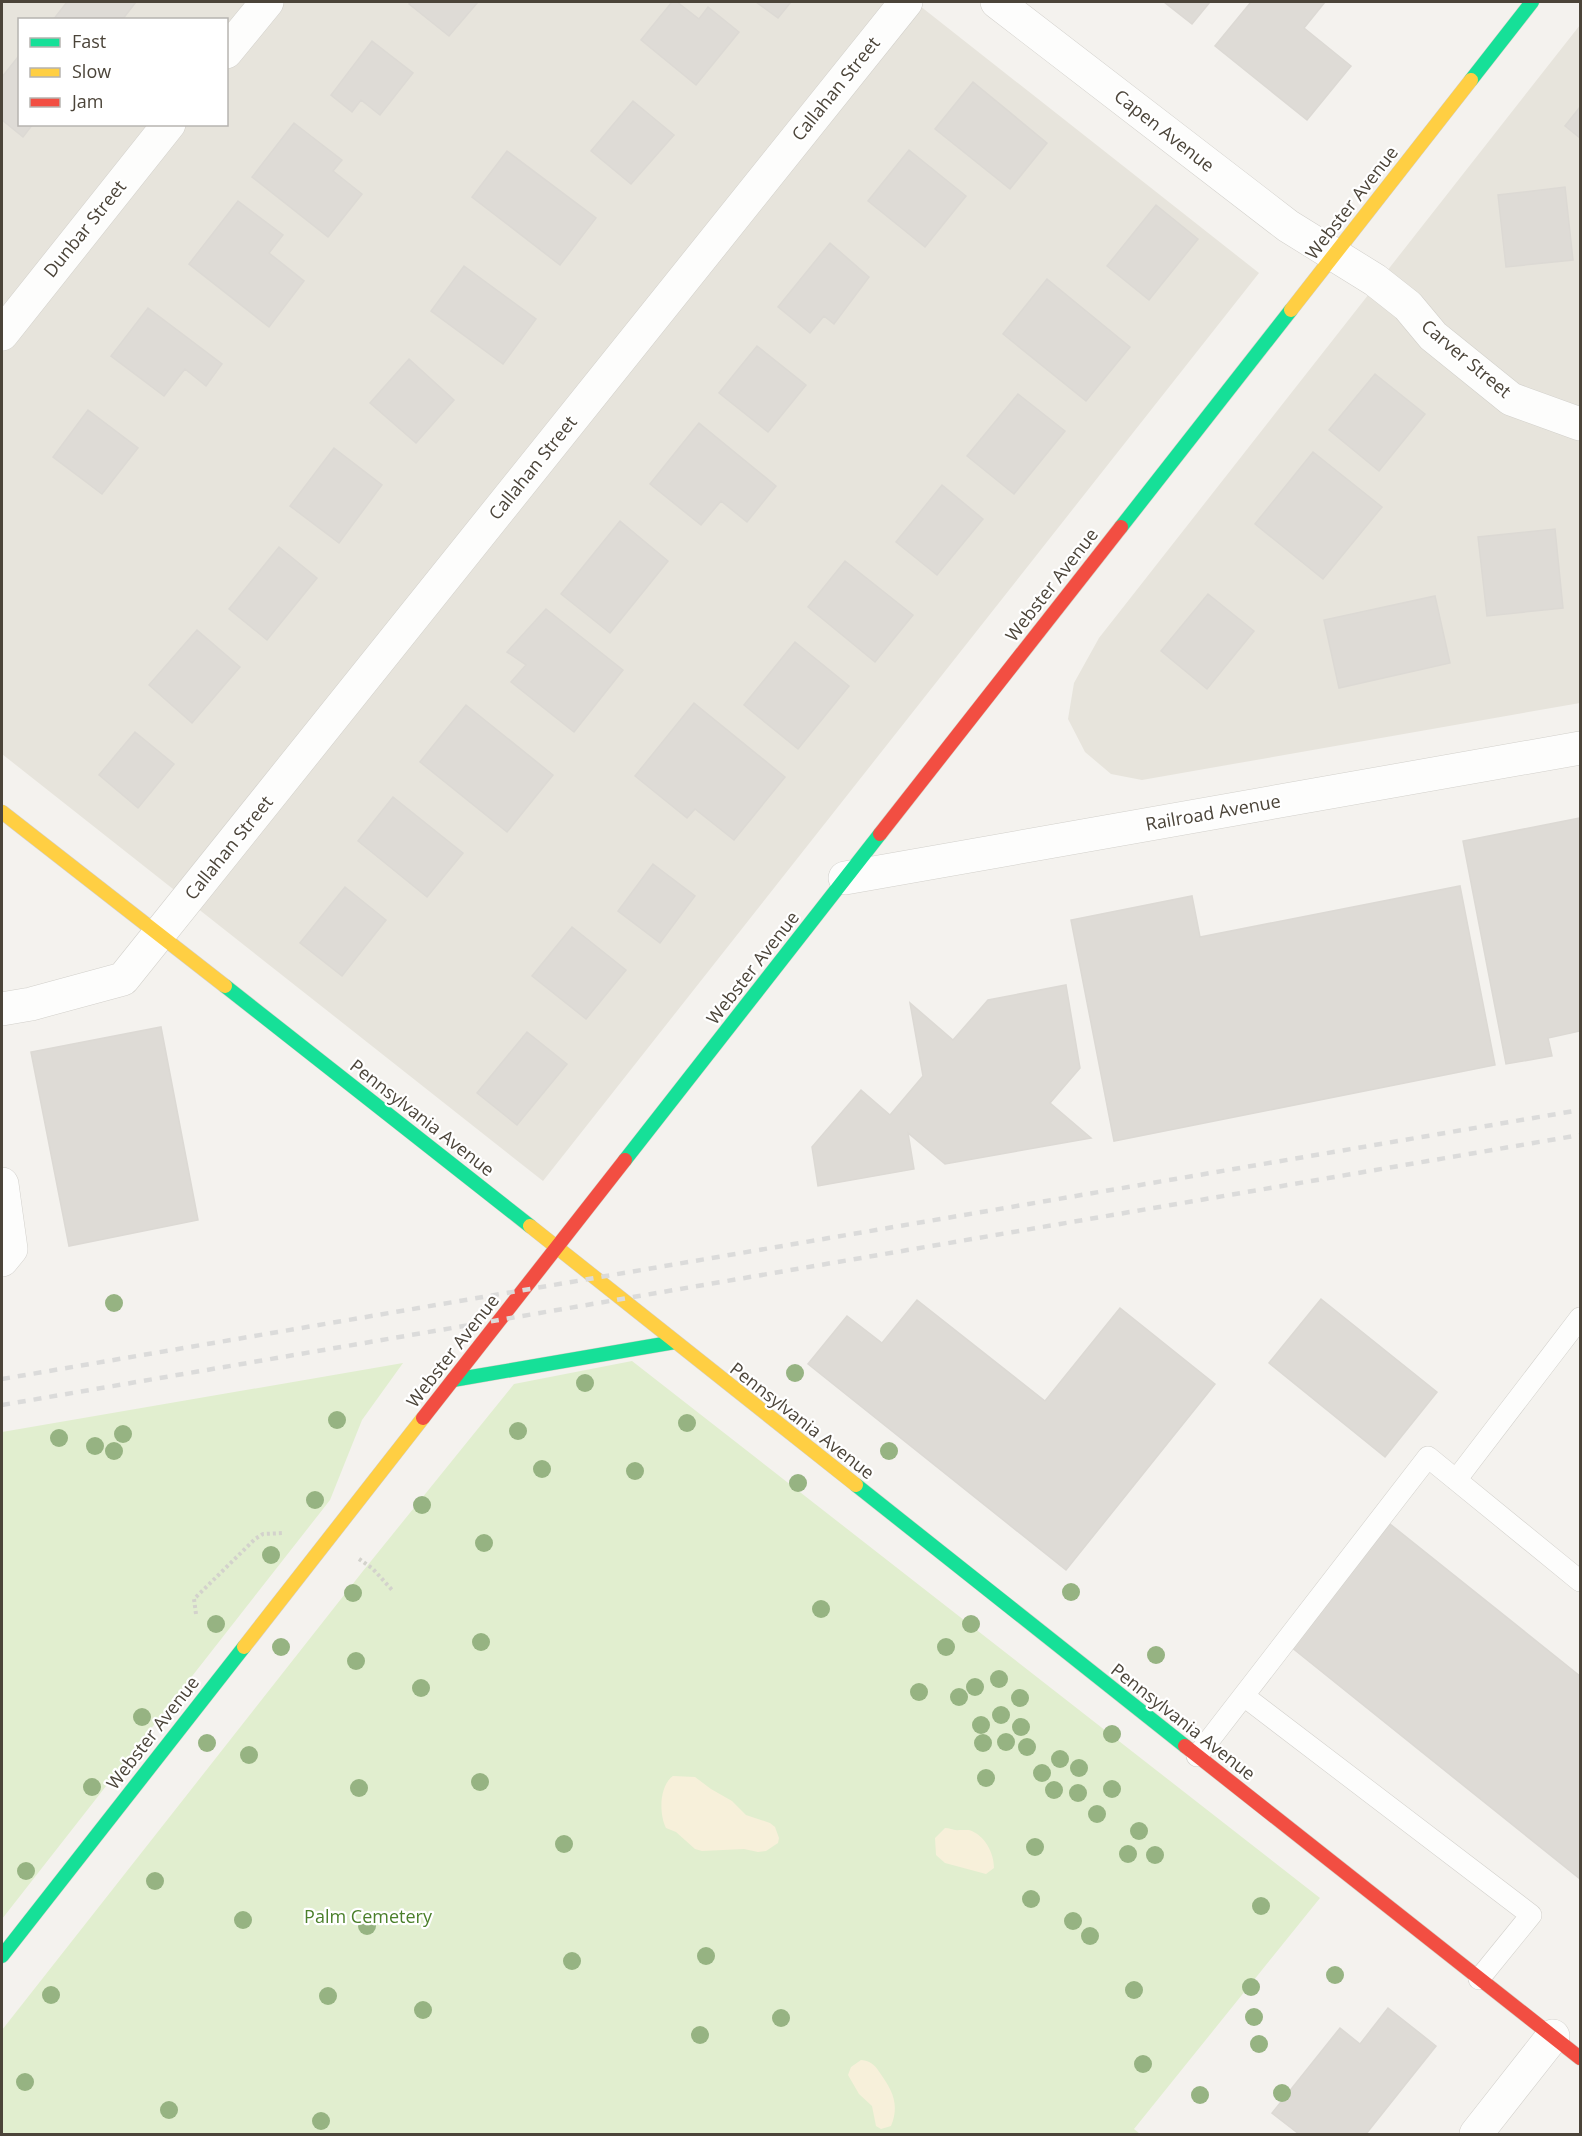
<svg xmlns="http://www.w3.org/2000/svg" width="1582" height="2136" font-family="'Open Sans',sans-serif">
<rect width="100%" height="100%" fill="#f4f2ee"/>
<path fill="#e7e4dc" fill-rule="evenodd" d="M2 2H915L1259 273 543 1181 2 754ZM20 20H226V124H20Z
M1580 25V703L1142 780 1111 774 1085 752 1068 719 1074 683 1099 638Z"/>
<path fill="#e1eecf" d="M632 1361 1320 1898 1134 2129 1140 2134H2V2030L363 1571 514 1384Z
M403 1363 362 1420 330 1500 2 1919V1432Z"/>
<path fill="#f7f0da" d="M673 1776 695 1777 711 1789 732 1801 746 1815 770 1823 775 1827 779 1838 778 1843 766 1851 758 1852 744 1849 702 1851 695 1849 676 1832 666 1828C659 1814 659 1786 673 1776Z
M945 1828C950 1828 954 1831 959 1830 960 1830 968 1830 969 1830 985 1835 994 1853 994 1868L986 1874 945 1863 936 1855 935 1838Z
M861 2060C871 2061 875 2065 880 2073 892 2090 900 2104 891 2126L881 2129 876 2126 872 2106 859 2094 848 2075 851 2067Z"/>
<path fill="#dedbd6" stroke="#dcd9d4" stroke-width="1.5" d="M67 2H136L122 20H53Z
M411 2H478L449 36 409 4Z
M672 2H677L699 19 708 7 739 32 696 85 641 40Z
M756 2H791L778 18Z
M1164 2H1210L1192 24Z
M1251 2H1325L1304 28 1351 66 1307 120 1215 46Z
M372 41 413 73 380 115 361 100 352 112 331 95Z
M18 57 20 58V124H33L23 137 2 120V77Z
M973 82 1047 143 1010 189 935 129Z
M633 101 674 135 631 184 591 151Z
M1580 107V138L1565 126Z
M294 123 342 160 333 171 362 194 328 237 252 177Z
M909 150 966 196 925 247 868 201Z
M507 151 596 218 560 265 472 197Z
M1565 187 1573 260 1506 267 1498 195Z
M238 201 283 235 269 253 304 281 269 327 189 264Z
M1156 205 1198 239 1149 300 1107 266Z
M830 243 869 277 834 324 824 316 810 333 778 307Z
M464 266 536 319 503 364 431 311Z
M1047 279 1130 347 1086 401 1003 334Z
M148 308 222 364 206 386 185 369 164 396 111 356Z
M757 346 806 385 768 432 719 393Z
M409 359 454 400 416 443 370 403Z
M1375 374 1425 414 1379 471 1329 430Z
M1018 394 1065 431 1014 494 967 456Z
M88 410 138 448 102 494 53 457Z
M699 423 776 486 747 522 721 501 701 525 650 484Z
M334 448 382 485 339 543 290 506Z
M1313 452 1382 507 1323 579 1255 524Z
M942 485 983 519 937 575 896 542Z
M620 521 668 561 610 633 561 594Z
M1555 529 1563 608 1487 616 1478 537Z
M279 547 317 578 267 640 229 609Z
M845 561 913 615 875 662 808 607Z
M1208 594 1254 631 1207 689 1161 651Z
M1435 596 1450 663 1339 688 1324 620Z
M546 609 623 670 574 732 511 682 526 665 507 652Z
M197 630 240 667 192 723 149 685Z
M795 642 849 686 798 749 744 705Z
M694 703 785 777 734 840 695 809 687 818 635 776Z
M466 705 553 775 507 832 420 762Z
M135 732 174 764 138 808 99 775Z
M393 797 463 853 427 897 358 841Z
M1580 818V1031L1548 1038 1552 1056 1506 1064 1463 841Z
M653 864 695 896 660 943 618 911Z
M1460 886 1495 1065 1114 1141 1071 920 1192 896 1200 937Z
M345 887 386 920 342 976 300 943Z
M572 927 626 970 586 1019 532 976Z
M1066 985 1080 1068 1050 1103 1091 1138 945 1164 908 1133 914 1169 818 1186 812 1147 861 1090 890 1115 923 1076 910 1003 953 1040 988 1000Z
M161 1027 198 1220 69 1246 31 1052Z
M527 1032 567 1064 517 1125 477 1093Z
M1321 1299 1437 1392 1385 1457 1269 1363Z
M917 1300 1045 1401 1120 1308 1215 1384 1066 1570 808 1364 847 1316 882 1343Z
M1390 1524 1580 1676V1879L1291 1647Z
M1388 2008 1436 2046 1366 2134H1299L1272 2113 1340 2028 1360 2044Z"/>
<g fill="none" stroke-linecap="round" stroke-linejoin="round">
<g stroke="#d2d0cb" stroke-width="22">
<path id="lane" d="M1456 1480 1580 1318
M1244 1696 1531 1915 1479 1979
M1197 1756 1428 1457 1580 1581"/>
</g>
<g stroke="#d2d0cb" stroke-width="34">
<path id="street" d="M997 2 1288 226 1375 280 1408 306 1433 336 1511 399 1580 424
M226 52 267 2
M2 334 169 124
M845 878 1580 748
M2 1009 31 1004 123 979 906 2
M2 1184 11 1249 2 1260
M1476 2134 1553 2036"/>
</g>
<g stroke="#d3cfc5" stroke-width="15">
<path id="fast" d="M1471 80 1532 2
M1121 527 1291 310
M225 986 530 1226
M625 1160 880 834
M453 1380 675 1342
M856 1485 1185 1746
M2 1956 244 1647"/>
</g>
<g stroke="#d3cfc5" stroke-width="15">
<path id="slow" d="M1291 310 1471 80
M2 812 225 986
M530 1226 856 1485
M244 1647 423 1418"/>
</g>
<g stroke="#d3cfc5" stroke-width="15">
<path id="jam" d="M880 834 1121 527
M423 1418 625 1160
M1185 1746 1580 2058"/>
</g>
<path stroke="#d3d2cc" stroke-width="4" stroke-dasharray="3 3" stroke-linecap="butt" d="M359 1559 373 1569 393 1591
M196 1614 194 1599 255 1539 263 1534 284 1533"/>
<use href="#lane" stroke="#fdfdfc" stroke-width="21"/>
<use href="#street" stroke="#fdfdfc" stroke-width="33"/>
<use href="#fast" stroke="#16e098" stroke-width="14"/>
<use href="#slow" stroke="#ffcf43" stroke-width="14"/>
<use href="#jam" stroke="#f24e42" stroke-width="14"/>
<path stroke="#dbdbda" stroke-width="4.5" stroke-dasharray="8 8" stroke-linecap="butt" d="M2 1379 1580 1110
M2 1405 1580 1135"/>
</g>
<g fill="#96b382">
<circle cx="114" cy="1303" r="9"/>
<circle cx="795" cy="1373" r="9"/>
<circle cx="585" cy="1383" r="9"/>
<circle cx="337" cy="1420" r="9"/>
<circle cx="687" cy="1423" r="9"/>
<circle cx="518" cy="1431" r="9"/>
<circle cx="123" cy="1434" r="9"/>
<circle cx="59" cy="1438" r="9"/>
<circle cx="95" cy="1446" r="9"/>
<circle cx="114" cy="1451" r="9"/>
<circle cx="889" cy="1451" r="9"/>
<circle cx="542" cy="1469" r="9"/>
<circle cx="635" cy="1471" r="9"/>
<circle cx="798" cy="1483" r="9"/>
<circle cx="315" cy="1500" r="9"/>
<circle cx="422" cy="1505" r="9"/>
<circle cx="484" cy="1543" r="9"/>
<circle cx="271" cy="1555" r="9"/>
<circle cx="1071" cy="1592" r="9"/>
<circle cx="353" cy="1593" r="9"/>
<circle cx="821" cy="1609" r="9"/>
<circle cx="216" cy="1624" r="9"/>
<circle cx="971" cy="1624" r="9"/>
<circle cx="481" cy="1642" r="9"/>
<circle cx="281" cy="1647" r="9"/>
<circle cx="946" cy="1647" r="9"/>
<circle cx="1156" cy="1655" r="9"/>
<circle cx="356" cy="1661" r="9"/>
<circle cx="999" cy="1679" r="9"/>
<circle cx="975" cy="1687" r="9"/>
<circle cx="421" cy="1688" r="9"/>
<circle cx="919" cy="1692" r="9"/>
<circle cx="959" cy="1697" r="9"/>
<circle cx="1020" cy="1698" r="9"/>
<circle cx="1001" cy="1715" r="9"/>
<circle cx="142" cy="1717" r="9"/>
<circle cx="981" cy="1725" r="9"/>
<circle cx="1021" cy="1727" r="9"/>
<circle cx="1112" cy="1734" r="9"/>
<circle cx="1006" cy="1742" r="9"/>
<circle cx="207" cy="1743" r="9"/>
<circle cx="983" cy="1743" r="9"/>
<circle cx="1027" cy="1747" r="9"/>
<circle cx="249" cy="1755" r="9"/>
<circle cx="1060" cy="1759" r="9"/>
<circle cx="1079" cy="1768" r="9"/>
<circle cx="1042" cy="1773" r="9"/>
<circle cx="986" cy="1778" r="9"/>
<circle cx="480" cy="1782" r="9"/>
<circle cx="92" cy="1787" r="9"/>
<circle cx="359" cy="1788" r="9"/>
<circle cx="1112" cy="1789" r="9"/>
<circle cx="1054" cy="1790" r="9"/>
<circle cx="1078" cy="1793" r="9"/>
<circle cx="1097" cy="1814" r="9"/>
<circle cx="1139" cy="1831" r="9"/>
<circle cx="564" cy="1844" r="9"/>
<circle cx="1035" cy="1847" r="9"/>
<circle cx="1128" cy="1854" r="9"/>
<circle cx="1155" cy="1855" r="9"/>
<circle cx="26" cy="1871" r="9"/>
<circle cx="155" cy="1881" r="9"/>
<circle cx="1031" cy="1899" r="9"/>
<circle cx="1261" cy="1906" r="9"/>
<circle cx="243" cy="1920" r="9"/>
<circle cx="1073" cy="1921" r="9"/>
<circle cx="367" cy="1926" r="9"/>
<circle cx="1090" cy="1936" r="9"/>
<circle cx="706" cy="1956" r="9"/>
<circle cx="572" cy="1961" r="9"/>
<circle cx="1335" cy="1975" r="9"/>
<circle cx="1251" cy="1987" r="9"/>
<circle cx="1134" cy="1990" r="9"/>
<circle cx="51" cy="1995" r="9"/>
<circle cx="328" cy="1996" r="9"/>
<circle cx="423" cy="2010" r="9"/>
<circle cx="1254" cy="2017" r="9"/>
<circle cx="781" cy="2018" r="9"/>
<circle cx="700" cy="2035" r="9"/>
<circle cx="1259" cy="2044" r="9"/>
<circle cx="1143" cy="2064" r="9"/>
<circle cx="25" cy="2082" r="9"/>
<circle cx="1282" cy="2093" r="9"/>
<circle cx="1200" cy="2095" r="9"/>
<circle cx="169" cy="2110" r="9"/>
<circle cx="321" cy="2121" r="9"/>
</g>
<g text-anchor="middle" stroke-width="4.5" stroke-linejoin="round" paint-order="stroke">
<g font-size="18" fill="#4b4439" stroke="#fff">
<text transform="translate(836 89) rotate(-51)" y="6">Callahan Street</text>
<text transform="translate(1164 131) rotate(38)" y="6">Capen Avenue</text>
<text transform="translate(1352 203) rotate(-52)" y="6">Webster Avenue</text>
<text transform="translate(85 229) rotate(-51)" y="6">Dunbar Street</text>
<text transform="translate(1466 359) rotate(40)" y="6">Carver Street</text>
<text transform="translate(533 468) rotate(-51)" y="6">Callahan Street</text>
<text transform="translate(1052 585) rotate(-52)" y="6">Webster Avenue</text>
<text transform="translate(1213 813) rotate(-10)" y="6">Railroad Avenue</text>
<text transform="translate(229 848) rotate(-51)" y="6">Callahan Street</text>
<text transform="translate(753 968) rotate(-52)" y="6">Webster Avenue</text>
<text transform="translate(422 1118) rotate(38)" y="6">Pennsylvania Avenue</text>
<text transform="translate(453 1351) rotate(-52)" y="6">Webster Avenue</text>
<text transform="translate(802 1421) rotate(38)" y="6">Pennsylvania Avenue</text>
<text transform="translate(1183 1722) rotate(38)" y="6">Pennsylvania Avenue</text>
<text transform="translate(153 1733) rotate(-52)" y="6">Webster Avenue</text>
</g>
<g font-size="18" fill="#4a7f2a" stroke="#fff">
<text x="368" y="1923">Palm Cemetery</text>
</g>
</g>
<rect width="1582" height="2136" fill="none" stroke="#4b4439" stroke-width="6"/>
<rect x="18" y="18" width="210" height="108" fill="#ffffff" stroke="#b7b4b0" stroke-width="1.5"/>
<rect x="30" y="38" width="30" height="9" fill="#16e098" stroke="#b7b4b0" stroke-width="1.5"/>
<text x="72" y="48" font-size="18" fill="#4b4439">Fast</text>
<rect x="30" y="68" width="30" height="9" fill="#ffcf43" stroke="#b7b4b0" stroke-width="1.5"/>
<text x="72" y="78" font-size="18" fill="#4b4439">Slow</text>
<rect x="30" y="98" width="30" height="9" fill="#f24e42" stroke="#b7b4b0" stroke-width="1.5"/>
<text x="72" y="108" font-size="18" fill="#4b4439">Jam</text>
</svg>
